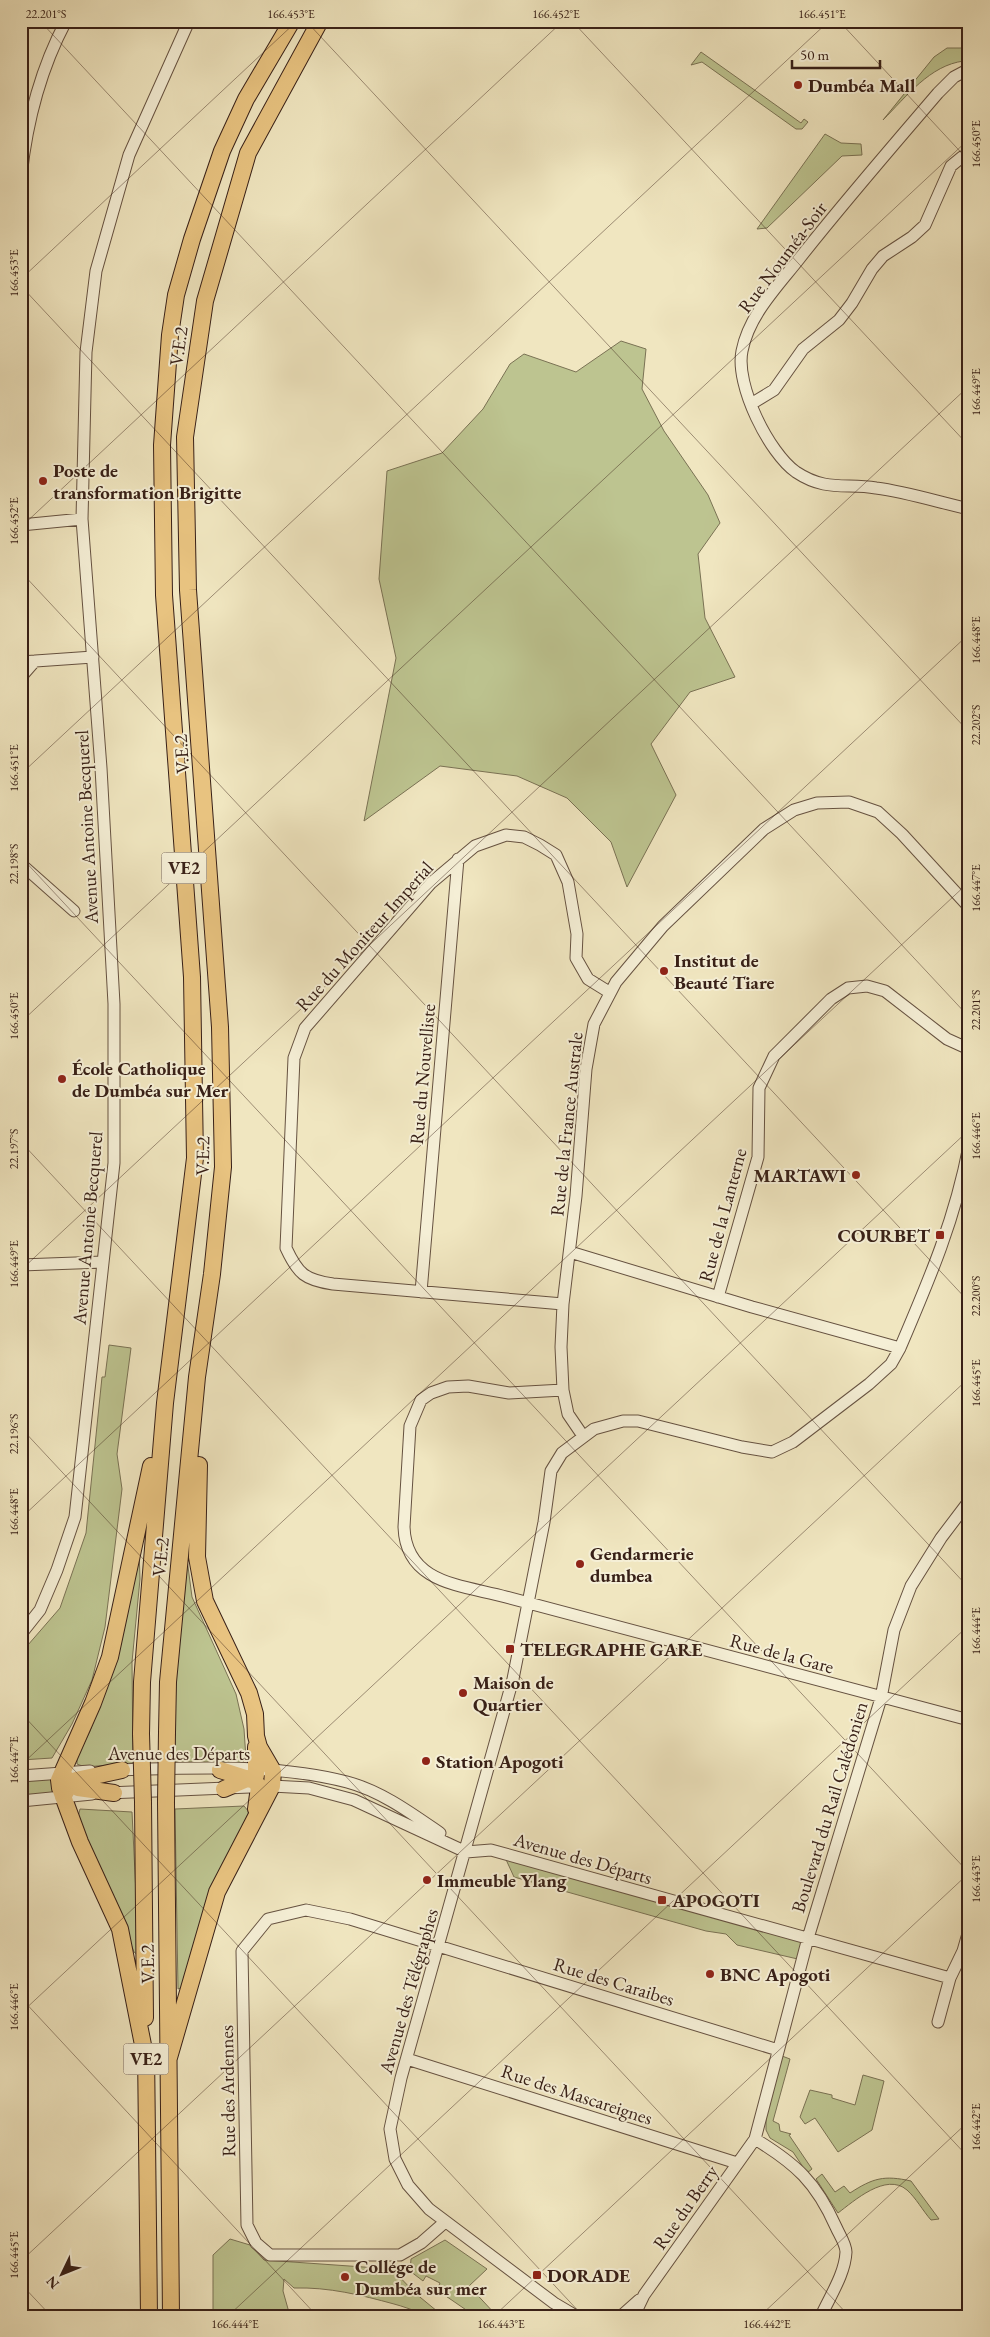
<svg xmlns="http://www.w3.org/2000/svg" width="990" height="2337" font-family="'EB Garamond',serif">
<rect width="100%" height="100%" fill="#f0e6c0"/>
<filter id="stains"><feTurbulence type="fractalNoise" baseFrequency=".004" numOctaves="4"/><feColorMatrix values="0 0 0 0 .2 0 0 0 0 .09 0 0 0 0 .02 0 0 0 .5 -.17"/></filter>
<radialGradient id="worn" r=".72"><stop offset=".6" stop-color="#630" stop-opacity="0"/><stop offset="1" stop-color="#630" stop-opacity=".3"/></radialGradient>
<path fill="#bdc490" stroke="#7a7254" d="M947 48H966L964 61C930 65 906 97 883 120L934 57Z
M701 52 801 123 804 119 808 122 802 129H796L702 62 691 65Z
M825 134 841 143 861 144 862 155 842 156 767 228 757 229Z
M621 341 646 349 642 389 664 431 708 495 720 523 698 554 705 618 735 677 690 692 651 744 676 795 627 887 611 842 567 798 517 776 440 766 364 821 396 658 379 579 387 471 442 453 483 409 510 364 524 354 576 372Z
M109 1345 131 1348 117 1454 122 1489 105 1627 92 1680 72 1724 52 1758 21 1760V1653L60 1608 86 1533 102 1377H105Z
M139 1549 140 1579 132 1662 133 1763 85 1767 77 1764V1757L90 1731 115 1660Z
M187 1559 192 1597 236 1694 244 1729 246 1759 242 1763 173 1762 177 1631Z
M62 1773 63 1797 21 1801V1777Z
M244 1806 249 1812 212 1891 183 1987 178 1989 175 1809Z
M80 1809 132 1812 139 1956 134 1952 120 1916 77 1821Z
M503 1853 808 1938 802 1960 737 1945 726 1934 706 1931 514 1877Z
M782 2056 790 2059 773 2121 779 2124 780 2131 791 2134 789 2135 812 2169 807 2173 793 2152 770 2138 766 2130V2116Z
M863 2075 884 2081 872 2130 838 2152 815 2118 805 2124 800 2117 810 2090 832 2095V2098L855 2105Z
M822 2174 835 2192 844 2186 850 2193C873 2178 884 2175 911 2181L939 2219 931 2220C923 2211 916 2198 907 2190 886 2172 854 2201 838 2213L816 2179Z
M230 2239 250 2245 264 2260 392 2269 415 2293 443 2316C423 2316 413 2309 394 2304 361 2295 329 2287 294 2288L284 2279 283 2291 290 2316H213V2255Z
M445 2240 487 2269 469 2286 496 2315 500 2311 505 2316H475L437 2290 440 2283 426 2276 423 2281 410 2271 411 2259Z"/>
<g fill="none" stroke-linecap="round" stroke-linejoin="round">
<g stroke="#665241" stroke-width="13">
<path id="minor" d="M969 69 954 77 938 93C891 148 844 202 799 259 777 287 749 315 742 351 735 385 769 453 796 472 826 492 846 483 876 488 907 492 938 502 969 509
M21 176C27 120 40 70 66 21
M751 404 774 390 803 349 839 320 852 303 872 269 883 256 912 237 925 225 951 166 962 157
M21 525 82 519
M21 662 93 657
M21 677 35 661
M21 864 74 911
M570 1252 752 1307 900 1348
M21 1265 103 1262
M421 1292 458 859
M718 1297 758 1157 759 1088 774 1056 831 999 848 988 867 986 885 991 947 1039 969 1049
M563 1304 333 1284C305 1280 298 1274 286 1248L294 1058 305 1028 431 883 475 846 506 835 524 837 540 845 556 855 568 882 577 934 576 958 588 979 609 992
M563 1390 509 1393 468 1386 448 1387 431 1393 421 1400 410 1426 404 1527C406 1584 462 1585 506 1597L969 1720
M583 1436 568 1414 563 1390 561 1347 563 1304 576 1196 586 1069 594 1024 616 982 663 926 764 829 794 810 817 803 849 802 878 812 902 834 969 907
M21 1634 40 1610 57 1570 75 1517 114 1163V1004L101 768 82 519 86 352 96 271 129 155 189 21
M116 1770C190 1768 275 1763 347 1782 381 1791 411 1813 440 1833
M21 1776 90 1771
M108 1793 272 1786 309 1788 354 1800 466 1852 491 1850 950 1978
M21 1801 92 1794
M938 2022 950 1978 963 1951 969 1930
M407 2059 737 2163
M755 2139C796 2164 816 2182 836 2227 839 2234 846 2244 846 2252 845 2274 830 2296 821 2316
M445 2222 421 2243 400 2255H270L256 2243 247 2225 242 1951 268 1919 306 1910 350 1919 778 2050
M576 2316 554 2303 429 2209 408 2185 395 2159 390 2129 401 2078 513 1679 544 1522 551 1471 562 1453 594 1429 623 1421H638L742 1447 772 1452 793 1442 869 1384 891 1364 900 1348C929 1280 955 1220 969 1146
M621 2316 639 2300
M634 2316 644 2295 755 2139 808 1938 881 1698 894 1630 911 1586 941 1538 969 1501"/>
</g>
<g stroke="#382017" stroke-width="18">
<path id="highway" d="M167 1732 168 1682 197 1377 212 1274 223 1167 220 1027 188 590 185 437 205 301 248 153 320 21
M141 1734 142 1682 165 1403 195 1158 192 977 164 595 162 445 170 335 176 295 192 239 222 151 246 99 292 21
M220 1770 255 1781 259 1787 256 1809
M65 1777 78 1788 114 1793
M224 1789 256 1775V1747
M63 1797 71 1783 76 1780 122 1770
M143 1802 145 2018
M166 1802 171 2316
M146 2050 149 2316
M146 2060 120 1929 80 1842 60 1788 59 1780 93 1703 110 1657 151 1466
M168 2061 217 1892 272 1786 273 1771 259 1747 256 1736 255 1714 249 1693 205 1601 197 1557 199 1465"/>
</g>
<use href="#minor" stroke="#f5efd6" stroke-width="11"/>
<use href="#highway" stroke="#e8c380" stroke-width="16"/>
<g stroke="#382017" stroke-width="18" stroke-linecap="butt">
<path id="highway-bridge" d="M141 1734 143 1802
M166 1802 167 1732"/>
</g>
<use href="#highway-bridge" stroke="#e8c380" stroke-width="16"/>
</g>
<path fill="none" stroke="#382017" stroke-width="1" stroke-opacity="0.45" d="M40 21 969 1017M306 21 969 732M572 21 969 446M839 21 969 161M21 31 32 21M21 279 297 21M21 286 969 1302M21 527 563 21M21 572 969 1588M21 774 829 21M21 857 969 1873M21 1022 969 139M21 1142 969 2158M21 1270 969 386M21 1428 849 2316M21 1518 969 634M21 1713 583 2316M21 1765 969 882M21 1998 317 2316M21 2013 969 1130M21 2261 969 1378M21 2284 51 2316M228 2316 969 1625M494 2316 969 1873M760 2316 969 2121"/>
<g fill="#8f2418" stroke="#f5efd6" stroke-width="2">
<circle cx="798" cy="85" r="5"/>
<circle cx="43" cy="481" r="5"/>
<circle cx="664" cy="971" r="5"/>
<circle cx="62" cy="1079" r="5"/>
<circle cx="856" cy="1175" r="5"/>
<rect x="935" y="1230" width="10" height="10" rx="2.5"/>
<circle cx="580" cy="1564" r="5"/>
<rect x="505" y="1644" width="10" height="10" rx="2.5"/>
<circle cx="463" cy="1693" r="5"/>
<circle cx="426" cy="1761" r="5"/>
<circle cx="427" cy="1880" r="5"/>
<rect x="657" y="1895" width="10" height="10" rx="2.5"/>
<circle cx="710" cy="1974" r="5"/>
<rect x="532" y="2270" width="10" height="10" rx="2.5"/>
<circle cx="345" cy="2277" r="5"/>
</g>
<g text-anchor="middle" stroke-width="4" stroke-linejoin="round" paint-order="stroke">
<g fill="#f5efd6" stroke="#715e50" stroke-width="1">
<rect x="161.5" y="852.5" width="45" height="31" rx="4"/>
<rect x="123.5" y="2043.5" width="45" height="31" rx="4"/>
</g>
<g font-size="18" font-weight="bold" fill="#382017">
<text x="184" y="874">VE2</text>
<text x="146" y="2065">VE2</text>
</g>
<g font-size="19" font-weight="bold" fill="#382017" stroke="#f5efd6" text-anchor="start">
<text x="808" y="92">Dumbéa Mall</text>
<text x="53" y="477">Poste de<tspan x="53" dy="22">transformation Brigitte</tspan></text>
<text x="674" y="967">Institut de<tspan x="674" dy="22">Beauté Tiare</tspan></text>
<text x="72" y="1075">École Catholique<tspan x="72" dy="22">de Dumbéa sur Mer</tspan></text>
<text x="846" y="1182" text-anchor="end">MARTAWI</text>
<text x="930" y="1242" text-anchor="end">COURBET</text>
<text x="590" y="1560">Gendarmerie<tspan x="590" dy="22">dumbea</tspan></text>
<text x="520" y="1656">TELEGRAPHE GARE</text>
<text x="473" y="1689">Maison de<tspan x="473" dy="22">Quartier</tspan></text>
<text x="436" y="1768">Station Apogoti</text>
<text x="437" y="1887">Immeuble Ylang</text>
<text x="672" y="1907">APOGOTI</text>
<text x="720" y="1981">BNC Apogoti</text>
<text x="355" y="2273">Collége de<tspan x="355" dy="22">Dumbéa sur mer</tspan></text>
<text x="547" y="2282">DORADE</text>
</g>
<g font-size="19" fill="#382017" stroke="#f5efd6">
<text transform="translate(782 257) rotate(-53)" y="7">Rue Nouméa-Soir</text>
<text transform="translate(178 346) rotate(-82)" y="7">V.E.2</text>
<text transform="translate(181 754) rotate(-94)" y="7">V.E.2</text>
<text transform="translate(86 827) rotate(-93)" y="7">Avenue Antoine Becquerel</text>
<text transform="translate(364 936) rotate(-48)" y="7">Rue du Moniteur Imperial</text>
<text transform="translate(422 1074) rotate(-85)" y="7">Rue du Nouvelliste</text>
<text transform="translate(566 1124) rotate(-84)" y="7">Rue de la France Australe</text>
<text transform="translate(202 1156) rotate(-89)" y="7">V.E.2</text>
<text transform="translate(722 1215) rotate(-75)" y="7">Rue de la Lanterne</text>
<text transform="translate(87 1228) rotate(-85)" y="7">Avenue Antoine Becquerel</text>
<text transform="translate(160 1557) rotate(-84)" y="7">V.E.2</text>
<text transform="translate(782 1653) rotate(15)" y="7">Rue de la Gare</text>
<text x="179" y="1760">Avenue des Départs</text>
<text transform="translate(829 1807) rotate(-73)" y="7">Boulevard du Rail Calédonien</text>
<text transform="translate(583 1858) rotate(16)" y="7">Avenue des Départs</text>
<text transform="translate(147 1964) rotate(-91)" y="7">V.E.2</text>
<text transform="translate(614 1981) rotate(17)" y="7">Rue des Caraibes</text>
<text transform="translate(408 1991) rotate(-74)" y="7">Avenue des Télégraphes</text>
<text transform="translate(227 2091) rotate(-91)" y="7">Rue des Ardennes</text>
<text transform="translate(577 2094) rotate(18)" y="7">Rue des Mascareignes</text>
<text transform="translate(685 2207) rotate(-55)" y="7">Rue du Berry</text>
</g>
</g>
<rect width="990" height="2337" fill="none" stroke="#f0e6c0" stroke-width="55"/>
<g transform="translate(62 2274) rotate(227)" stroke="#f5efd6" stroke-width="4" paint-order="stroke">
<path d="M0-4L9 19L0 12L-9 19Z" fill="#382017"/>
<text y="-8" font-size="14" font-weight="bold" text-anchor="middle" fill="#382017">N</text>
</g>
<path d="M792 60v8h88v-8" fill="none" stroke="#382017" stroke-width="2.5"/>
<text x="800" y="60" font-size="15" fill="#382017" stroke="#f5efd6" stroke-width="4" paint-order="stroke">50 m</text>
<rect x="28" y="28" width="934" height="2282" fill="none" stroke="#382017" stroke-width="2"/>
<g font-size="12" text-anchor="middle" fill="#382017">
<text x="46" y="18">22.201°S</text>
<text x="291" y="18">166.453°E</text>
<text x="556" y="18">166.452°E</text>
<text x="822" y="18">166.451°E</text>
<text transform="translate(976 144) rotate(-90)" y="4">166.450°E</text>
<text transform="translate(14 273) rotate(-90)" y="4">166.453°E</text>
<text transform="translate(976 392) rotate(-90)" y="4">166.449°E</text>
<text transform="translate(14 521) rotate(-90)" y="4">166.452°E</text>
<text transform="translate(976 640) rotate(-90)" y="4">166.448°E</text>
<text transform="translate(976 725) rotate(-90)" y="4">22.202°S</text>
<text transform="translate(14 768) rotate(-90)" y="4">166.451°E</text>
<text transform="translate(14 864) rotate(-90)" y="4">22.198°S</text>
<text transform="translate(976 888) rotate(-90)" y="4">166.447°E</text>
<text transform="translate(976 1010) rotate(-90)" y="4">22.201°S</text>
<text transform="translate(14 1016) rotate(-90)" y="4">166.450°E</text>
<text transform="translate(976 1136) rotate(-90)" y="4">166.446°E</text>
<text transform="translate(14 1149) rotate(-90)" y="4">22.197°S</text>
<text transform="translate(14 1264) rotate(-90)" y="4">166.449°E</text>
<text transform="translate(976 1296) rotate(-90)" y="4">22.200°S</text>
<text transform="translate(976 1383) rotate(-90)" y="4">166.445°E</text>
<text transform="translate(14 1434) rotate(-90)" y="4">22.196°S</text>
<text transform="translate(14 1512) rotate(-90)" y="4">166.448°E</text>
<text transform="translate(976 1631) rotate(-90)" y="4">166.444°E</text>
<text transform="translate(14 1760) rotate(-90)" y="4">166.447°E</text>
<text transform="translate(976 1879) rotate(-90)" y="4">166.443°E</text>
<text transform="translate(14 2007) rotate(-90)" y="4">166.446°E</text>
<text transform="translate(976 2127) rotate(-90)" y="4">166.442°E</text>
<text transform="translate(14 2255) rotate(-90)" y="4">166.445°E</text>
<text x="235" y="2328">166.444°E</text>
<text x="501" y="2328">166.443°E</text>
<text x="767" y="2328">166.442°E</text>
</g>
<rect width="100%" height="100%" filter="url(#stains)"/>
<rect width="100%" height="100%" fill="url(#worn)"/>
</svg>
